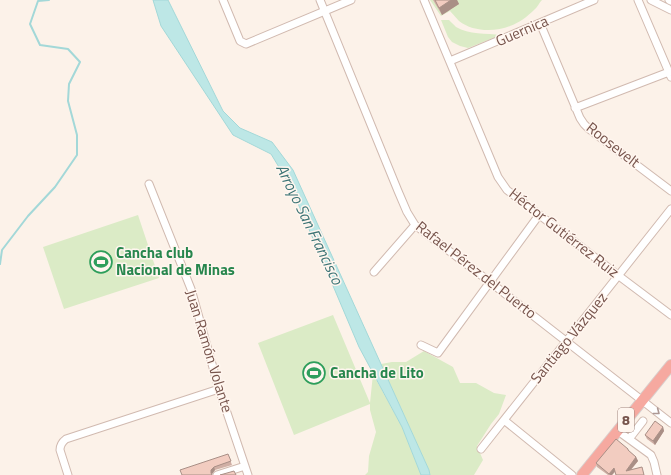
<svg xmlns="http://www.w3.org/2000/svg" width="671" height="475" font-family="'Titillium Web',sans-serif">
<rect width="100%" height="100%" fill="#fcf2e9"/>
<path fill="#dbebc6" d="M430 0H542C539 3 537 8 534 10 528 16 519 23 510 26 495 32 473 32 459 21 456 18 453 14 450 11L441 16Z
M441 20H449C451 22 454 25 456 27 469 35 486 33 501 35L468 48 460 46 452 42 448 37Z
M138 215 159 278 64 309 43 247Z
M333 315 370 403 373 374 402 427 421 475H365L368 472 369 456 376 432 370 410V404L294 435 258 343Z
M424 351 453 367 460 383H476L494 393 506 395 499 414 491 424 477 446 483 460 474 475H430L429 470 381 364 392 362H406Z"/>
<path fill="#bde7e6" stroke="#a3d8d8" d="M153 0H168L223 111 240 128 272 142 293 170 429 470 430 475H421L402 427 359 347 291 187 271 154 233 135 161 26Z"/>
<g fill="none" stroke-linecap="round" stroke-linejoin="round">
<path stroke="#a3d8d8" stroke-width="2" d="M0 264 2 250 28 216 55 187 77 155V135L68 101 69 84 80 62 68 49 40 45 30 24 38 1 49 0"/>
<g stroke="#d1bab0" stroke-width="9">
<path id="minor" d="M223 0 240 41 246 44 351 0
M320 0 398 191 407 212 415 225 490 282 671 423
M424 0 498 177 507 190 619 276 671 315
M638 0 671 77
M651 0 671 10
M669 0 671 1
M540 23 580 118 584 124 589 129 671 191
M450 61 594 0
M575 108 669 72
M149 184 191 289 219 389 248 475
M374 272 415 225
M421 345 438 353 539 215
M504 420 572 475
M618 431 651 455 654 462 657 475
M629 439 643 421
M481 449 671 209
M68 475 60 450C60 445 62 442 66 439L219 389
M217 475 245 466"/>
</g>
<g stroke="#d9cfcd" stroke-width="12">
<path id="highway" d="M582 475 671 365"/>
</g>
<use href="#minor" stroke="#fff" stroke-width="7"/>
<use href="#highway" stroke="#f6a9a0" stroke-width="10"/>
</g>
<path fill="#d0afa5" d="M433 0H457L459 4 442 15Z
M663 427 664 431 655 445 647 439 645 435Z
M629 451 636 457 638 461 631 470 644 475 615 472 612 475H608L597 467 596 463Z
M228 454 232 465 215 470 212 474V475H182Z"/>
<path fill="#a98f86" d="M451 0H457L459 4 442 15 439 8Z
M663 427 664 431 655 445 653 441Z
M636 457 638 461 627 474 626 471Z
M214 467 215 470 212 474V475L211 473V470Z
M614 468 615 471 612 475H610L609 474Z"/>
<path fill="#f2ccc0" stroke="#a98f86" d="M435 0H451L439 8Z
M655 421 663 427 653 441 645 435Z
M616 439 628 449V450L636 457 626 471 642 467 644 475H616L614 468 609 474 596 463Z
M228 454 231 461 214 467 211 470V473L212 475H182L180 470Z
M234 471 236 475H220Z"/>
<defs><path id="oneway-chevron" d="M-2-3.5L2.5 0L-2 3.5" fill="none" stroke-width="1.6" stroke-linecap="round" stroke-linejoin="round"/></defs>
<use stroke="#ad9894" href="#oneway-chevron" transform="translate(657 412) rotate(38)"/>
<defs>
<g id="stadium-ring" transform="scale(1.15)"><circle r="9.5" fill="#fff6ef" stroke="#2e9e5b" stroke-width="1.5"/><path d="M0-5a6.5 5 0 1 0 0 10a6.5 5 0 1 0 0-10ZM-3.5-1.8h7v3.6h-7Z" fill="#2e9e5b"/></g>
</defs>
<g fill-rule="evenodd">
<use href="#stadium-ring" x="101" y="262"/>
<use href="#stadium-ring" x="314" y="373"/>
</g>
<g text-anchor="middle" stroke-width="3" stroke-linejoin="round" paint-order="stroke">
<rect fill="#fff6ef" stroke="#a0857d" stroke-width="1" x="618" y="408" width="16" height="24" rx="3"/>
<g font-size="14" font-weight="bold" fill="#77544c">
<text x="626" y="425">8</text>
</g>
<g font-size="15" fill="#77544c" stroke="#fff6ef">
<text transform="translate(522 31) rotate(-23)" y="5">Guernica</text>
<text transform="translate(613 145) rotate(38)" y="5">Roosevelt</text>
<text transform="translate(564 233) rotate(38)" y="5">Héctor Gutiérrez Ruiz</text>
<text transform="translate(476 270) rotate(38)" y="5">Rafael Pérez del Puerto</text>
<text transform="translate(569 338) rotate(-51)" y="5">Santiago Vázquez</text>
<text transform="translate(209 351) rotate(73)" y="5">Juan Ramón Volante</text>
</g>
<g font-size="15" font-weight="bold" fill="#27864d" stroke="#fff6ef" text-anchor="start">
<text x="116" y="258">Cancha club<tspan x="116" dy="17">Nacional de Minas</tspan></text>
<text x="330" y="378">Cancha de Lito</text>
</g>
<g font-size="16" font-style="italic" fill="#3c7475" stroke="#fff6ef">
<text transform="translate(310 224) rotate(64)" y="6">Arroyo San Francisco</text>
</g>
</g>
</svg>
